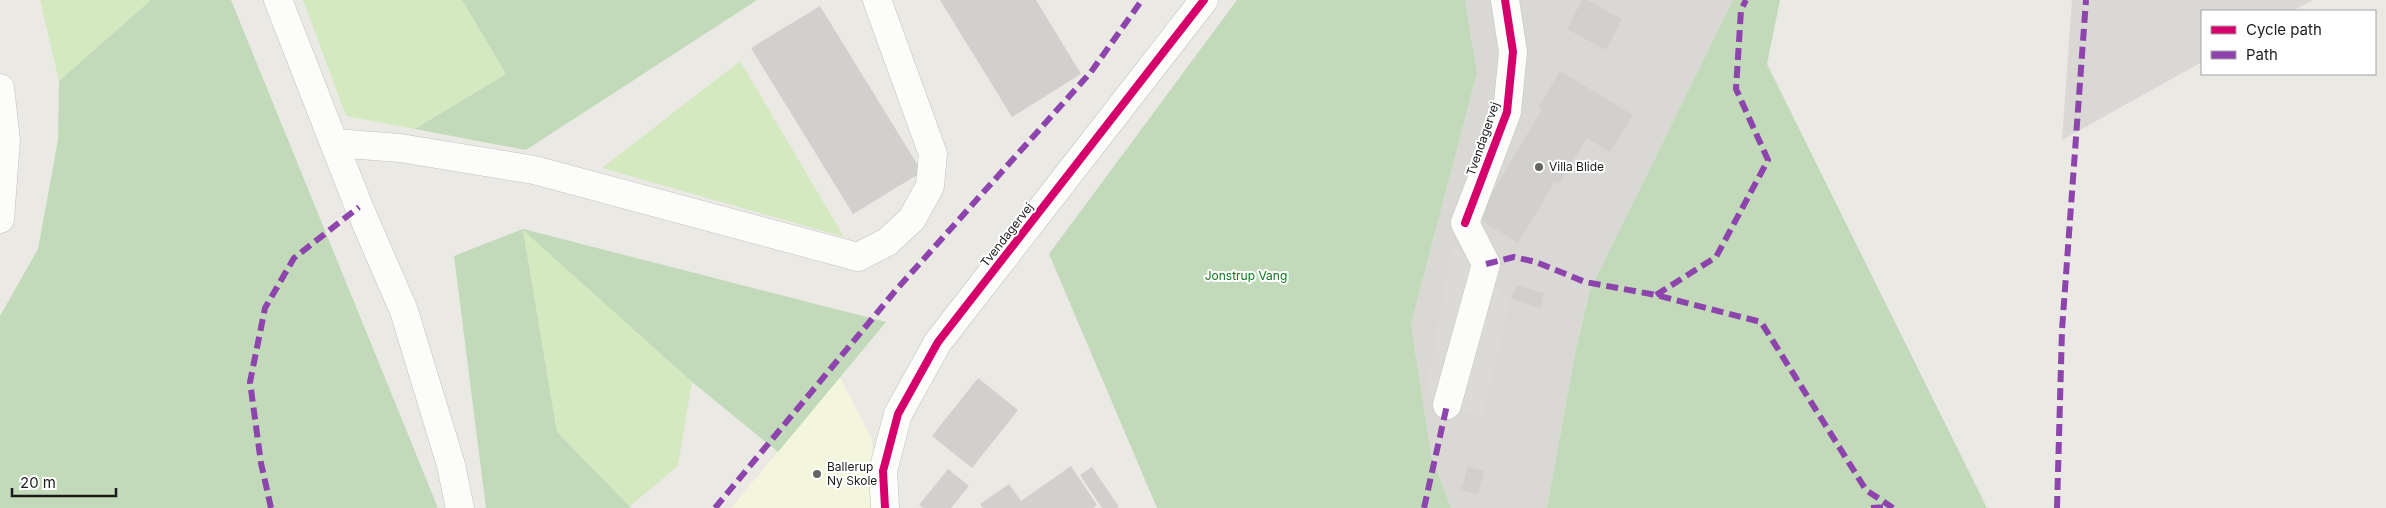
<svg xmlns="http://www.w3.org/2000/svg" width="2386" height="508" font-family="Inter,sans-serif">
<rect width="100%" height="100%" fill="#eae9e4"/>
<path fill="#d9d8d5" d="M1465 0H1733L1590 290 1575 354 1547 508H1451L1431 454 1411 324 1477 73Z
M2072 0H2313L2292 11H2202V62L2062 140Z"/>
<path fill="#f4f5dd" d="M840 377 872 440 877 508H731Z"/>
<path fill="#d5e9c1" d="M40 0H151L59 81Z
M303 0H462L506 74 415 129 346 116Z
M740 61 844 237 602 168Z
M523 229 692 382 678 466 629 507 557 432Z"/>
<path fill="#c2dab9" d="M151 0H231L438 508H0V316L38 249 58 140 59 81Z
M462 0H757L526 150 415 129 506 74Z
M1237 0H1465L1477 73 1411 324 1431 454 1451 508H1157L1049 254Z
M1733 0H1780L1767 64 1987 508H1547L1575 354 1590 290Z
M523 229 886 322 778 452 692 382 523 230 557 432 631 508H486L454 256Z"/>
<path fill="#dbdad8" d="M1452 243 1510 301 1482 418 1425 397Z"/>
<path fill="#d2d0cd" d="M940 0H1036L1081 74 1012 117Z
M1582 0H1587L1622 19 1606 50 1567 29Z
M820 6 922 172 853 214 751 48Z
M1560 71 1633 115 1610 152 1587 138 1559 184 1555 182 1518 243 1477 218 1535 121 1542 110 1538 108Z
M1516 285 1544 293 1540 308 1511 299Z
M978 378 1018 410 972 468 932 436Z
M1071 466 1097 505 1093 508H983L980 504 1009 484 1021 501Z
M1092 467 1119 507 1117 508H1102L1080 475Z
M1468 467 1484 471 1478 494 1461 490Z
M948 469 969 486 951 508H924L919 505Z"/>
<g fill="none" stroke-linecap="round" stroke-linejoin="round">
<g stroke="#c3c2c0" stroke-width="29">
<path id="minor" d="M278 0 359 207 404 311 451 465 460 508
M0 88 6 140 0 219
M334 143 400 148 534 170 858 257 887 242 912 219 930 186 933 154 877 0
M1447 405 1486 264 1465 223 1507 112 1513 52 1505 0
M885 508 883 471 898 414 938 342 1204 0"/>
</g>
<use href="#minor" stroke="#fcfcfb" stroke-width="28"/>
<path stroke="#8e44ad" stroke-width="6" stroke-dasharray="12 6" stroke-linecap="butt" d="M1486 264 1514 257 1536 262 1585 282 1656 295 1761 322 1866 490 1893 508
M1656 295 1716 257 1768 160 1736 89 1741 10 1746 0
M271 508 261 463 250 382 265 308 294 258 359 207
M715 508 896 290 1091 72 1142 0
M1424 508 1447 405
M1871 508 1890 507
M2057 508 2062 330 2086 0"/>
<g stroke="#fff" stroke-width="11">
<path id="cycleway" d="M1465 223 1507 112 1513 52 1505 0
M885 508 883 471 898 414 938 342 1204 0"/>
</g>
<use href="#cycleway" stroke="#d6006c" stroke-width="8"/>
</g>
<g fill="#646462" stroke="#fff" stroke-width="2">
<circle cx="1539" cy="167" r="5"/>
<circle cx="817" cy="474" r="5"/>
</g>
<g text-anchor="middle" stroke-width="4" stroke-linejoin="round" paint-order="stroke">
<g font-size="12" fill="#1c1c1c" stroke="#fff">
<text transform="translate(1483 139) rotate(-71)" y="4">Tvendagervej</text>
<text transform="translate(1007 235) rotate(-52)" y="4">Tvendagervej</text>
</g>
<g font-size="12" fill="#1c1c1c" stroke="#fff" text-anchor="start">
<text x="1549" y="171">Villa Blide</text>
<text x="827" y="471">Ballerup<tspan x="827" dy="14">Ny Skole</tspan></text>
</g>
<g font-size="12" fill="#0a791a" stroke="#fff">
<text x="1246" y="280">Jonstrup Vang</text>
</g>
</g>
<rect x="2201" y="10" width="175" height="65" fill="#ffffff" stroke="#a4a4a4"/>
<rect x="2211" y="26" width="25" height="8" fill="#d6006c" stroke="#a4a4a4"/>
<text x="2246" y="35" font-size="15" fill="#1c1c1c">Cycle path</text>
<rect x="2211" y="51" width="25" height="8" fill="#8e44ad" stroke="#a4a4a4"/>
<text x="2246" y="60" font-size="15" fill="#1c1c1c">Path</text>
<path d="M12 488v8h104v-8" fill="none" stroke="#1c1c1c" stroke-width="2.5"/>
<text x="20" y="488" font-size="15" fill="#1c1c1c" stroke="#ffffff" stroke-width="4" paint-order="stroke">20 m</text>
</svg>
